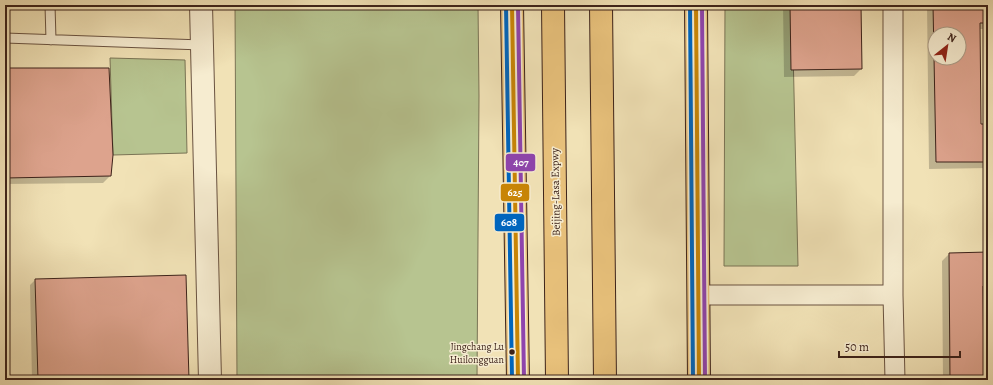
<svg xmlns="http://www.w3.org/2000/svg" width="993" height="385" font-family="Alegreya,serif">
<rect width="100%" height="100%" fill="#f1e2b6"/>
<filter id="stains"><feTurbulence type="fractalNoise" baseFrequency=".005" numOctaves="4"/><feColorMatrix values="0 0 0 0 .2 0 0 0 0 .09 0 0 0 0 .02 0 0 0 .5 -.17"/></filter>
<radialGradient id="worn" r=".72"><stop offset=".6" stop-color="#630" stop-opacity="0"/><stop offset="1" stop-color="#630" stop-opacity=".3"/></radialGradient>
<path fill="#b7c490" stroke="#7a7455" d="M235 5H478L479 96 477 380H237Z
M725 5H792L798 266H724Z
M110 58 185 60 187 153 113 155Z"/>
<path fill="#0003" fill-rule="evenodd" d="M783 5H860L861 69 854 76 784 77Z
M927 5H988V29H979L980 125H988V168L929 169ZM935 34H959V58H935Z
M5 69 110 176 103 183 5 184Z
M988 253V293H982L983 376H988V380H943L942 261 949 254Z
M35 280 188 380H32L30 285Z"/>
<path fill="#dda38d" stroke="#3d231a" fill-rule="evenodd" d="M790 5H861L862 69 791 70Z
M933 5H988V23H980L981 124H988V162H936ZM935 34H959V58H935Z
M5 68H109L113 155 111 176 5 178Z
M988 252V286H983L984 375H988V380H950L949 253Z
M186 275 189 380H38L35 279Z
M5 308 10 380H5Z"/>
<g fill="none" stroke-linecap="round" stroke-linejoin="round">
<g stroke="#6a5341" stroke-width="11">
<path id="service" d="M50 5 51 40
M5 38 202 45"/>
</g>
<g stroke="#6a5341" stroke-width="21">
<path id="minor" d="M893 5V295L895 380
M698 295H893"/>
</g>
<g stroke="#6a5341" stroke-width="24">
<path id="tertiary" d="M201 5 210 380"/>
</g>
<g stroke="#3d231a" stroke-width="24">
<path id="primary" d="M512 5 518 380
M696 5 699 380"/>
</g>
<g stroke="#3d231a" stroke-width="24">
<path id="motorway" d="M553 5 557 380
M601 5 605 380"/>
</g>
<use href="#service" stroke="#f6ecd0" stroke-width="9"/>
<use href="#minor" stroke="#f6ecd0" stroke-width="19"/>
<use href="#tertiary" stroke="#f6ecd0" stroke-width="22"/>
<use href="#primary" stroke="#e8c17b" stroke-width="22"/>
<use href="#motorway" stroke="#e8c17b" stroke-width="22"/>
<g stroke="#f6ecd0" stroke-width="7">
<path id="bus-1" d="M512 5 518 380
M696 5 699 380"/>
</g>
<g stroke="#f6ecd0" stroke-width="7">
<path id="bus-2" d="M506 5 512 380
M690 5 693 380"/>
</g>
<g stroke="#f6ecd0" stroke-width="7">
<path id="bus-3" d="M518 5 524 380
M702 5 705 380"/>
</g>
<use href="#bus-1" stroke="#c88506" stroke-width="4"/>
<use href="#bus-2" stroke="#0065bd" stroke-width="4"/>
<use href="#bus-3" stroke="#8e44ad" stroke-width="4"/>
</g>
<circle fill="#3d231a" stroke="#f6ecd0" stroke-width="1.5" cx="512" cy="352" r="3.5"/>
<g text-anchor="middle" stroke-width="3" stroke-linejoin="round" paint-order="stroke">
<g font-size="10" fill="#3d231a" stroke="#f6ecd0" text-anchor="end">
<text x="504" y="350">Jingchang Lu<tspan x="504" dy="13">Huilongguan</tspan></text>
</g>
<g font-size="11" fill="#3d231a" stroke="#f6ecd0">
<text transform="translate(555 192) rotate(-91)" y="4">Beijing-Lasa Expwy</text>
</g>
</g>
<g stroke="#f6ecd0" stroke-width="1.5">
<rect x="505" y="153" width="31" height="19" rx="4" fill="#8e44ad"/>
<rect x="500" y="183" width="30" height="19" rx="4" fill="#c88506"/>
<rect x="494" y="213" width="31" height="19" rx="4" fill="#0065bd"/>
</g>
<g font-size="11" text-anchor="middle" font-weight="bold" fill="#fff">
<text x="521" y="166">407</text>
<text x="515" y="196">625</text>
<text x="509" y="226">608</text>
</g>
<rect width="993" height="385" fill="none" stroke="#f1e2b6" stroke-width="20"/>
<rect x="6" y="6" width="981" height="373" fill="none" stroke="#3d231a" stroke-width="2"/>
<rect x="10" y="10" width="973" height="365" fill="none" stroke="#3d231a"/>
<g transform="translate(947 46) rotate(30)"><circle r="19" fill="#f6ecd0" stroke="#ac9c87"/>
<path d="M0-3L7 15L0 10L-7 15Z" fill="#8f2418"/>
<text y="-6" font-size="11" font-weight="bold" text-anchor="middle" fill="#3d231a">N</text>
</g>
<path d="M839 351v6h121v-6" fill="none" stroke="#3d231a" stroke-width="2"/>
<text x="845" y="351" font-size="12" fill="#3d231a" stroke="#f6ecd0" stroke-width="3" paint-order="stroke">50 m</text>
<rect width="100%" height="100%" filter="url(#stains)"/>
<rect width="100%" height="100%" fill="url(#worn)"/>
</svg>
